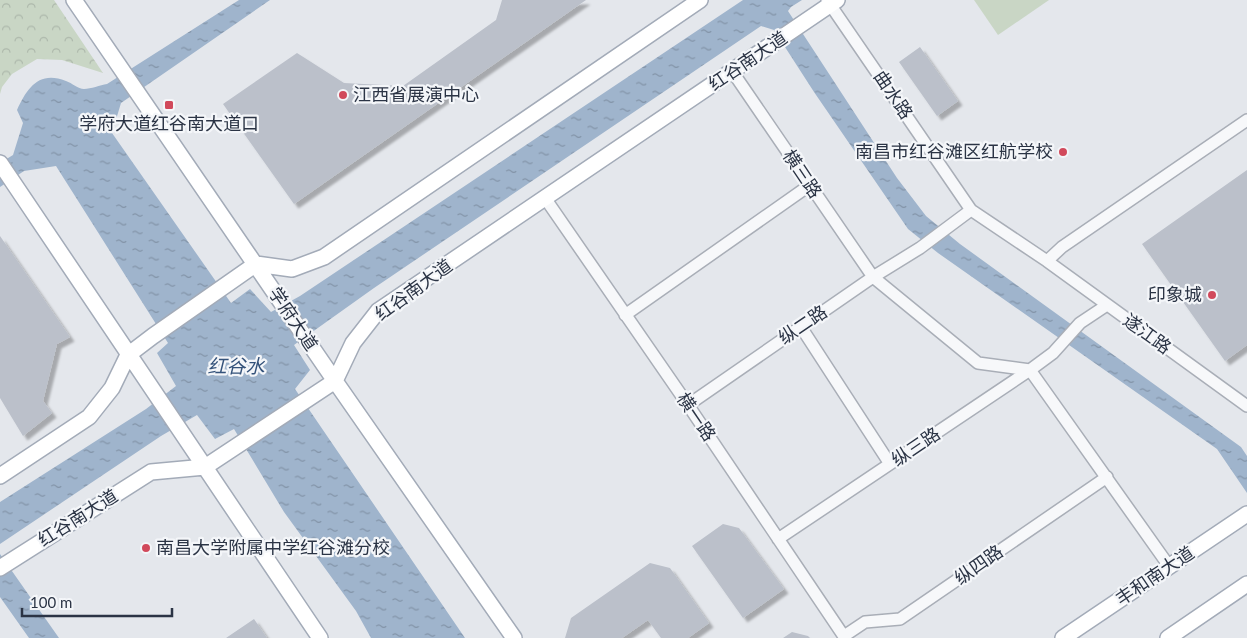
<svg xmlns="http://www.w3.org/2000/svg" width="1247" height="638" font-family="Lato,'Noto Sans SC',sans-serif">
<defs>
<pattern id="forest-crowns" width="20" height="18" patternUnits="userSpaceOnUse" patternTransform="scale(1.25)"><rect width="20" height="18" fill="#c9d6c5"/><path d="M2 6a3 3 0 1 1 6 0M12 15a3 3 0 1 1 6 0" fill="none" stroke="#adb8ab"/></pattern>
<pattern id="water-ripples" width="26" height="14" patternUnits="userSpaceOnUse" patternTransform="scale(1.25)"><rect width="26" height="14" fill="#9fb4cc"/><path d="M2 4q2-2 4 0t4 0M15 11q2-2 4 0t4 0" fill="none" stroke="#8293a7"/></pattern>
<filter id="shadow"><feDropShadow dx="4.5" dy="4.5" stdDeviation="1" flood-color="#0004"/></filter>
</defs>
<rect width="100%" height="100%" fill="#e4e7ec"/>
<path fill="url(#forest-crowns)" d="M0 0H54L103 73 62 60 37 59 12 74 2 87 0 94Z"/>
<path fill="#c9d6c5" d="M974 0H1049L998 35Z"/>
<path fill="url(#water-ripples)" d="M239 0H270L121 103 112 133 231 303 250 289 271 312 300 296 743 0H802L791 7 788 11 897 178 926 216 960 244 1241 447 1247 456V493L1217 449 938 253 908 229 814 92 774 30 761 26 374 288 294 345 310 370 295 389 465 638H371L356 611 284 512 234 429 215 439 197 415 161 436 0 544V502L146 409 176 386 157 353 168 343 56 166 24 171 0 187V163L13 155 23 123 17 110C27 88 39 70 66 81 72 83 78 89 84 89 91 89 100 85 107 84Z
M0 554 59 638H29L0 597Z"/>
<path fill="#bbc0ca" filter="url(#shadow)" d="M502 0H586L294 204 223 104 297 53 344 83 403 86 496 20Z
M920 47 958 101 937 116 899 62Z
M1247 170V345L1225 361 1142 244Z
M0 236 70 337 57 344 43 401 52 413 23 436 0 398Z
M723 524 739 528 784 589 743 618 692 546Z
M650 563 670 568 709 623 688 638H661L648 620 622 638H565L571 618Z
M254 619 267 638H226Z
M792 632 808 636 810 638H783Z"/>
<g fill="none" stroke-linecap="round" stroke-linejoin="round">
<g stroke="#a9aeb7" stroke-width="14">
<path id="minor" d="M827 0 971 210 1047 261 1247 406
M732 71 873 277 978 363 1030 370 1169 566
M545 198 688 405 845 638
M1047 261 1062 247 1247 120
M625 315 810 185
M801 327 890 464
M688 405 873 277 920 248 971 210
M778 539 1030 370 1053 353 1080 323 1107 305
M844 636 865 622 900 619 1107 477"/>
</g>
<g stroke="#a3abb8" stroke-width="18">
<path id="major" d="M74 0 335 381 514 638
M0 163 320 638
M0 476 89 417 112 388 128 355 153 336 256 264 292 269 324 257 700 0
M0 568 151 472 205 467 335 381 353 343 378 311 837 0
M1063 638 1247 514
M1168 638 1247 584"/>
</g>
<use href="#minor" stroke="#f7f8fa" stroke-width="11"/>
<use href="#major" stroke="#fff" stroke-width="15"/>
</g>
<g fill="#d1495b" stroke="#f4f6f9" stroke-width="2">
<circle cx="343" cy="95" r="5"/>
<rect x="164" y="100" width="10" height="10" rx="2.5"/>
<circle cx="1063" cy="152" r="5"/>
<circle cx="1212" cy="295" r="5"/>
<circle cx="146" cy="548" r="5"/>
</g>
<g text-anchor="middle" stroke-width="4.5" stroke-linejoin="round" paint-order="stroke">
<g font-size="18" fill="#2b3445" stroke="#f4f6f9">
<text transform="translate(748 61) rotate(-34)" y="6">红谷南大道</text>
<text transform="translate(893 95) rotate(56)" y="6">曲水路</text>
<text transform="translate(802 174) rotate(56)" y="6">横三路</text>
<text transform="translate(414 290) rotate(-36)" y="6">红谷南大道</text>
<text transform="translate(293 319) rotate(56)" y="6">学府大道</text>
<text transform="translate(803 325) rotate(-34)" y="6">纵二路</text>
<text transform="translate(1147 334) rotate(36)" y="6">遂江路</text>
<text transform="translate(696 417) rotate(56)" y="6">横一路</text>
<text transform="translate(916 447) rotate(-34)" y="6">纵三路</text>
<text transform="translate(78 518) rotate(-32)" y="6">红谷南大道</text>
<text transform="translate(979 565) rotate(-35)" y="6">纵四路</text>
<text transform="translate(1155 576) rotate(-34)" y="6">丰和南大道</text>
</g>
<g font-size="18" fill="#2b3445" stroke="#f4f6f9" text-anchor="start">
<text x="353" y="101">江西省展演中心</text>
<text x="169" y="130" text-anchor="middle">学府大道红谷南大道口</text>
<text x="1053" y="158" text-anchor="end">南昌市红谷滩区红航学校</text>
<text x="1202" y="301" text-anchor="end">印象城</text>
<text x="156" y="554">南昌大学附属中学红谷滩分校</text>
</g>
<g font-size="19" font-style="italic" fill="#34527a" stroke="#f4f6f9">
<text x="236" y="373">红谷水</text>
</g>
</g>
<path d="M22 608v8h150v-8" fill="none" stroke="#2b3445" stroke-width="2.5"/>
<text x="30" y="608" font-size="15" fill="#2b3445" stroke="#f4f6f9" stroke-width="4" paint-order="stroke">100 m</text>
</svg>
